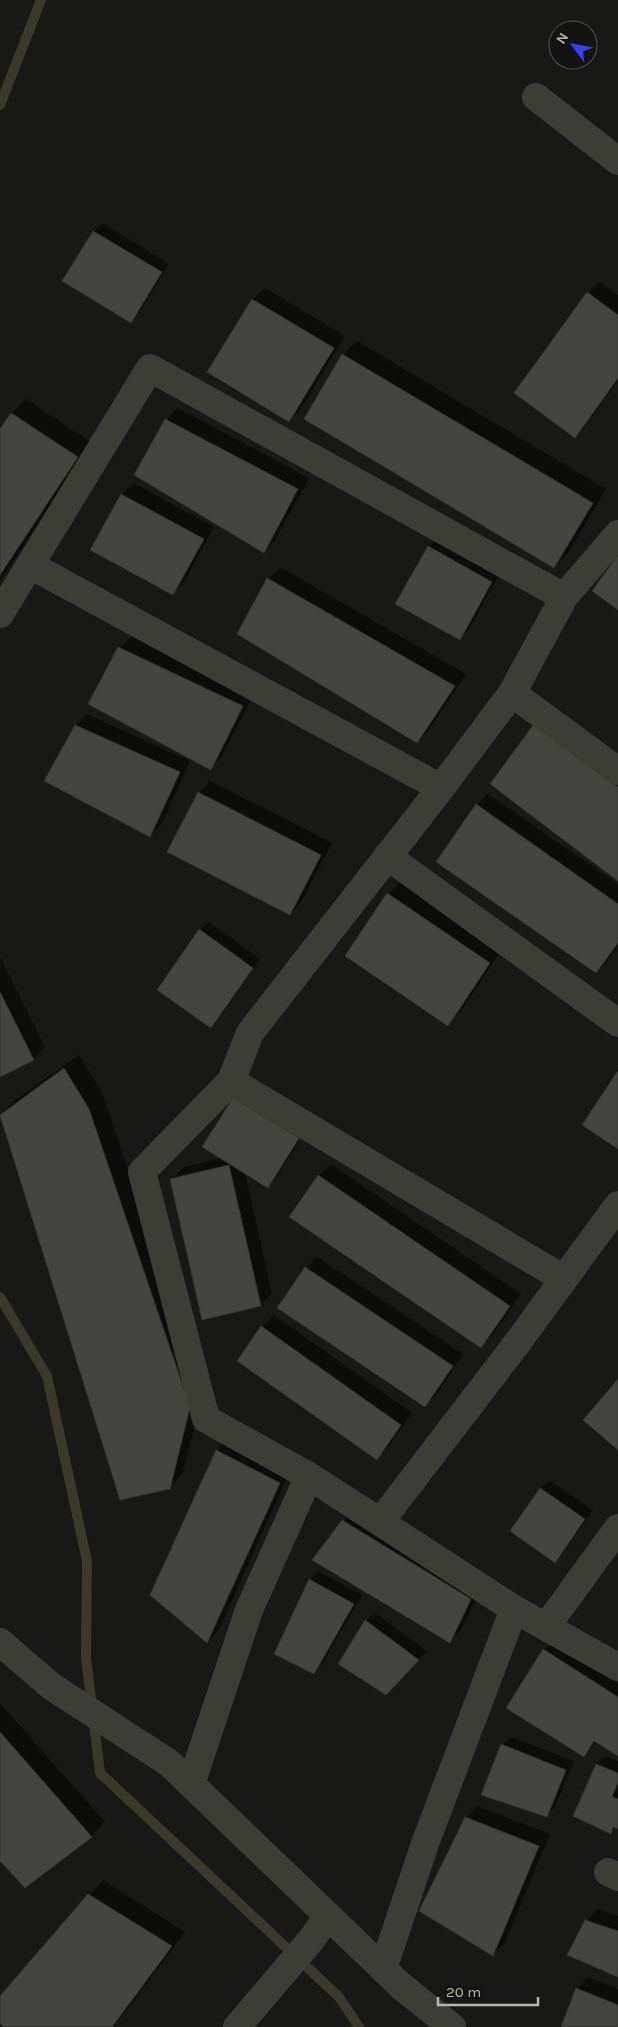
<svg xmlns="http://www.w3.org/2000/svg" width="618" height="2027" font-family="Karla,sans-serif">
<rect width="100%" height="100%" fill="#181816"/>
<path fill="#0007" d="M102 223 169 264 139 313 131 321 64 280 94 231Z
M599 282 618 295V381L586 424 575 436 588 293Z
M265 288 345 336 301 409 289 420 209 372 253 299Z
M357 341 606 489 568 553 554 567 343 355Z
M26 399 92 443 0 581V431L12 413Z
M178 408 309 478 275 540 263 552 166 420Z
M134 483 214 527 184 582 173 593 92 550 122 494Z
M437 539 500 573 468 631 459 639 429 547Z
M280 567 466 674 429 730 417 742 238 634 268 579Z
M131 637 254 694 222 756 211 768 119 648Z
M87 714 190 761 162 824 150 835 76 726Z
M210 781 332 843 302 901 290 913 199 792Z
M488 794 618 884V946L608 960 596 972 477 805Z
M400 883 501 951 460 1012 448 1024 388 894Z
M209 922 260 959 219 1018 211 1027 200 930Z
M0 957 45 1047 33 1059 0 1076Z
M79 1055 103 1094 203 1393 183 1473 169 1488 1 1114 15 1100Z
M234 1098 306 1130 276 1178 268 1187 245 1172 272 1293 260 1305 172 1179 184 1167 222 1158Z
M331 1164 521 1294 493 1334 481 1346 291 1217 319 1175Z
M317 1257 463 1354 437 1394 425 1406 306 1268Z
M274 1315 412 1413 388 1447 377 1458 239 1361 262 1327Z
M228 1439 290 1471 219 1630 207 1641 152 1595 217 1450Z
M549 1480 593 1510 563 1553 555 1561 511 1530 541 1488Z
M354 1509 482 1587 461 1630 449 1642 343 1521Z
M318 1571 362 1595 322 1664 314 1672 310 1580Z
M375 1613 427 1651 386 1693 366 1621Z
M553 1642 618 1683V1755L596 1741 584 1756 544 1650Z
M0 1703 105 1822 91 1836 25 1886 0 1859Z
M511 1737 574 1761 555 1807 546 1815 502 1745Z
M606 1756 618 1761V1828L616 1827 610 1832 574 1816 597 1764Z
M477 1806 550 1834 505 1943 493 1954 466 1818Z
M103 1880 185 1932 114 2027H6L0 2021V1998Z
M598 1909 618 1916V1975L586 1921Z
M588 1977 618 1989V2027H562L577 1989Z"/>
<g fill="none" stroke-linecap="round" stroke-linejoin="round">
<path stroke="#3c382c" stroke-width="10" d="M0 105 41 0
M0 1297 47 1376 87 1561 86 1658 100 1773 339 1997 359 2027"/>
</g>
<path fill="#444540" stroke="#333430" d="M93 231 162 272 131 323 62 281Z
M587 292 618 315V378L575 438 514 393Z
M252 299 334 348 289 422 207 372Z
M342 354 593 503 554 568 304 419Z
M11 413 78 457 0 575V429Z
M165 419 298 489 264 553 134 475Z
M121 494 204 539 173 595 90 550Z
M428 546 492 582 460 640 395 604Z
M618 555V610L592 591Z
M267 578 455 686 417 743 237 634Z
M118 647 243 706 211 770 88 704Z
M534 724 618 787V881L490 784Z
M75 725 180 772 150 837 44 781Z
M198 792 321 855 290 915 167 852Z
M476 804 618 904V943L596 973 436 862Z
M387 893 490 963 448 1026 345 956Z
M199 929 253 968 211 1028 157 990Z
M0 992 34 1060 0 1077Z
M64 1068 89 1109 190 1407 170 1489 120 1500 0 1115Z
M617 1072H618V1149L582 1125Z
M233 1098 299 1138 268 1188 202 1147Z
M229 1165 261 1306 202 1320 170 1179Z
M318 1175 510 1306 481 1348 289 1217Z
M305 1267 453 1366 425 1407 277 1308Z
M261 1326 401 1425 377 1460 237 1361Z
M618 1379V1450L583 1420Z
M216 1450 280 1483 207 1643 150 1595Z
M540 1488 585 1519 555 1563 510 1531Z
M342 1520 471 1599 450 1643 312 1560Z
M309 1579 354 1604 314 1674 274 1654Z
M365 1620 419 1660 386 1695 338 1664Z
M543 1649 618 1697V1756L594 1741 584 1757 506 1708Z
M0 1732 92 1837 25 1888 0 1861Z
M501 1744 566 1770 547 1817 481 1795Z
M596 1764 618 1773V1782L612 1797 618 1799V1829L613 1827 611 1834 573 1816Z
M465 1817 539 1846 493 1956 419 1911Z
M88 1894 172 1946 112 2027H4L0 2023V1996Z
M585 1920 618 1931V1977L567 1955Z
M576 1988 618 2005V2027H561Z"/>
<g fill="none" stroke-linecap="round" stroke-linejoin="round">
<path stroke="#3c3d37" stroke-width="28" d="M536 97 618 161
M618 534 564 597 512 693 441 788 250 1033 231 1081 142 1172 206 1419 309 1476 514 1609 618 1667
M30 565 441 788
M0 614 150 368 564 597
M512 693 618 771
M387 856 618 1023
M231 1081 564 1279
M380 1522 518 1342 618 1205
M546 1627 618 1528
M0 1642 51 1686 169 1763 401 1986 452 2027
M191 1784 249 1610 309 1476
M608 1872 618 1877
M383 1969 426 1841 514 1609
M237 2027 311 1940 328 1916"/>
</g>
<g transform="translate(573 45) rotate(302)"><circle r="24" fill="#131311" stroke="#55554d"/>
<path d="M0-4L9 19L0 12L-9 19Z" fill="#3540f1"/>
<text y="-8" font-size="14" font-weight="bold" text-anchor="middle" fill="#b8b8a8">N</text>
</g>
<path d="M438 1997v8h100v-8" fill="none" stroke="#b8b8a8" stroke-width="2.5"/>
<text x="446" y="1997" font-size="15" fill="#b8b8a8" stroke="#131311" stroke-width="4" paint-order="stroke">20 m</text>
</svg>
